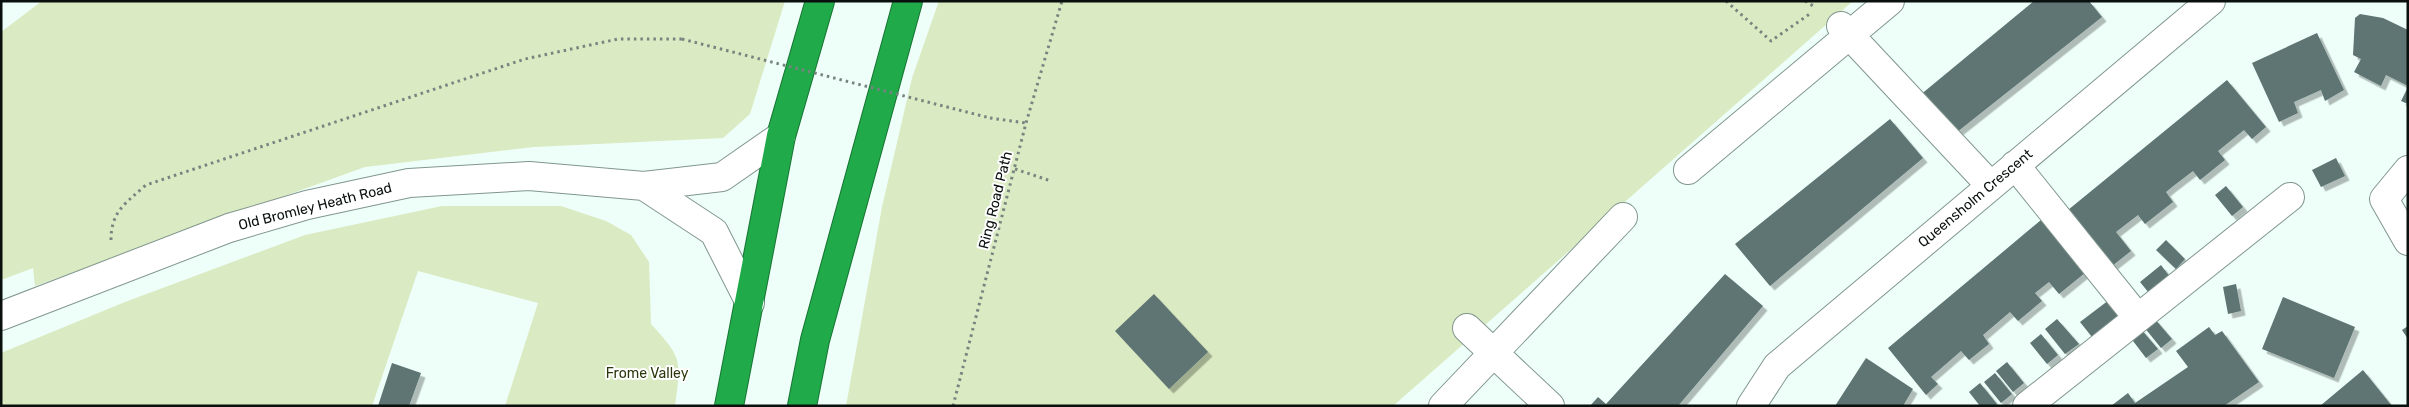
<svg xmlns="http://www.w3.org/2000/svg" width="2409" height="407" font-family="Rubik,sans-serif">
<defs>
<filter id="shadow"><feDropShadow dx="4.5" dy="4.5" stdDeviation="0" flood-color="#0004"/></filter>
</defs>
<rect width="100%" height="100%" fill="#edfff8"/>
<path fill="#daeac2" d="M42 1H785L750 114 723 138 534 147 365 167 35 286 33 268 1 280V32Z
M939 1H1853L1393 406H846L882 207 912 78Z
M442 206H561L606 221 631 235 649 262 651 324C683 359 681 360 675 406H505L538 303 418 271 372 406H1V353L125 302 305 235Z"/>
<path fill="#5e7473" filter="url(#shadow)" d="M2034 1H2089L2102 17 1952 136 1919 96Z
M2360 14 2383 18 2408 30V86L2386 75 2381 86 2354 72 2361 59 2353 55 2355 18Z
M2317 33 2344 90 2325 101 2321 90 2294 102 2298 113 2279 122 2252 63Z
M2227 80 2266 127 2252 139 2244 130 2218 151 2225 160 2200 180 2193 171 2172 187 2166 192 2173 202 2145 224 2138 215 2116 232 2131 251 2112 266 2068 210Z
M2408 87V104L2401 101Z
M1890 119 1923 158 1770 286 1735 244Z
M2336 158 2345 176 2321 187 2312 170Z
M2226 186 2243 207 2232 216 2215 195Z
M2047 215 2091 268 2059 294 2049 282 2035 293 2042 301 2018 321 2010 312 1983 335 1989 344 1969 360 1961 351 1931 377 1938 384 1926 395 1888 348Z
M2166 240 2185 259 2176 269 2156 250Z
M2161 265 2170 277 2149 293 2140 282Z
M1725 274 1763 306 1678 406H1590L1598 397 1606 404Z
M2236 284 2241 311 2228 314 2223 287Z
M1154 294 1208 352 1169 389 1115 331Z
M2283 297 2355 327 2334 378 2262 349Z
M2109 300 2120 315 2092 337 2080 322Z
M2154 318 2172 339 2161 348 2144 327Z
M2057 319 2079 344 2065 354 2045 329Z
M2408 326V339L2402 330Z
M2209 327 2215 335 2222 331 2259 382 2224 406H2111L2128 393 2135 403 2188 367 2176 351Z
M2140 328 2158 349 2146 358 2130 337Z
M2041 334 2058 355 2047 364 2030 343Z
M1866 358 1913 389 1903 406H1835Z
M2007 362 2024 383 2013 392 1996 371Z
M392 363 421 373 409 406H378Z
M2363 370 2392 406H2320Z
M1995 373 2012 394 2001 403 1984 382Z
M1980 383 1997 404 1995 406H1980L1969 392Z"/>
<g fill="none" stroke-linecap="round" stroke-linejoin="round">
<g stroke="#81968e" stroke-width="30">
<path id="minor" d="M1841 26 1990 185
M2015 165 2138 318 2290 197
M1688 170 1890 1
M2408 170 2384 199 2408 241
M644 186 714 232 750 303
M1 316 229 228 307 205 409 183 529 176 644 186 722 177 781 136
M1467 328 1550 406
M1443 406 1623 217
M1751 406 1777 366 2211 1
M2027 406 2138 318"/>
</g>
<g stroke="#187434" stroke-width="30">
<path id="highway" d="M729 406 781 136 820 1
M802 406 815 340 908 1"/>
</g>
<path stroke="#77847f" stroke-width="3" stroke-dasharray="2.5 4" stroke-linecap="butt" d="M1726 1 1771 41 1811 13
M1805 1 1815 7
M990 118 1026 123
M1015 169 1051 181
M111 240C111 211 126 203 146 185L525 59 618 39H682
M953 406 1026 123 1062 1"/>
<use href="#minor" stroke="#fff" stroke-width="28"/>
<use href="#highway" stroke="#20aa49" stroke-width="28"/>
<path stroke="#77847f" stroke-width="3" stroke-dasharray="2.5 4" stroke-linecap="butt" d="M682 39 990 118"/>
</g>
<g text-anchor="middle" stroke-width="4" stroke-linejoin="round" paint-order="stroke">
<g font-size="14" fill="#09100d" stroke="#fff">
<text transform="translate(1975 198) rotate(-40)" y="5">Queensholm Crescent</text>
<text transform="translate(995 200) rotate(-76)" y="5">Ring Road Path</text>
<text transform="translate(315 206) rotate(-14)" y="5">Old Bromley Heath Road</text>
</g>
<g font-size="14" fill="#28360a" stroke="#fff">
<text x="647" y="378">Frome Valley</text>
</g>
</g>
<rect width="2409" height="407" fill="none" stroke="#09100d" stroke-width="5"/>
</svg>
